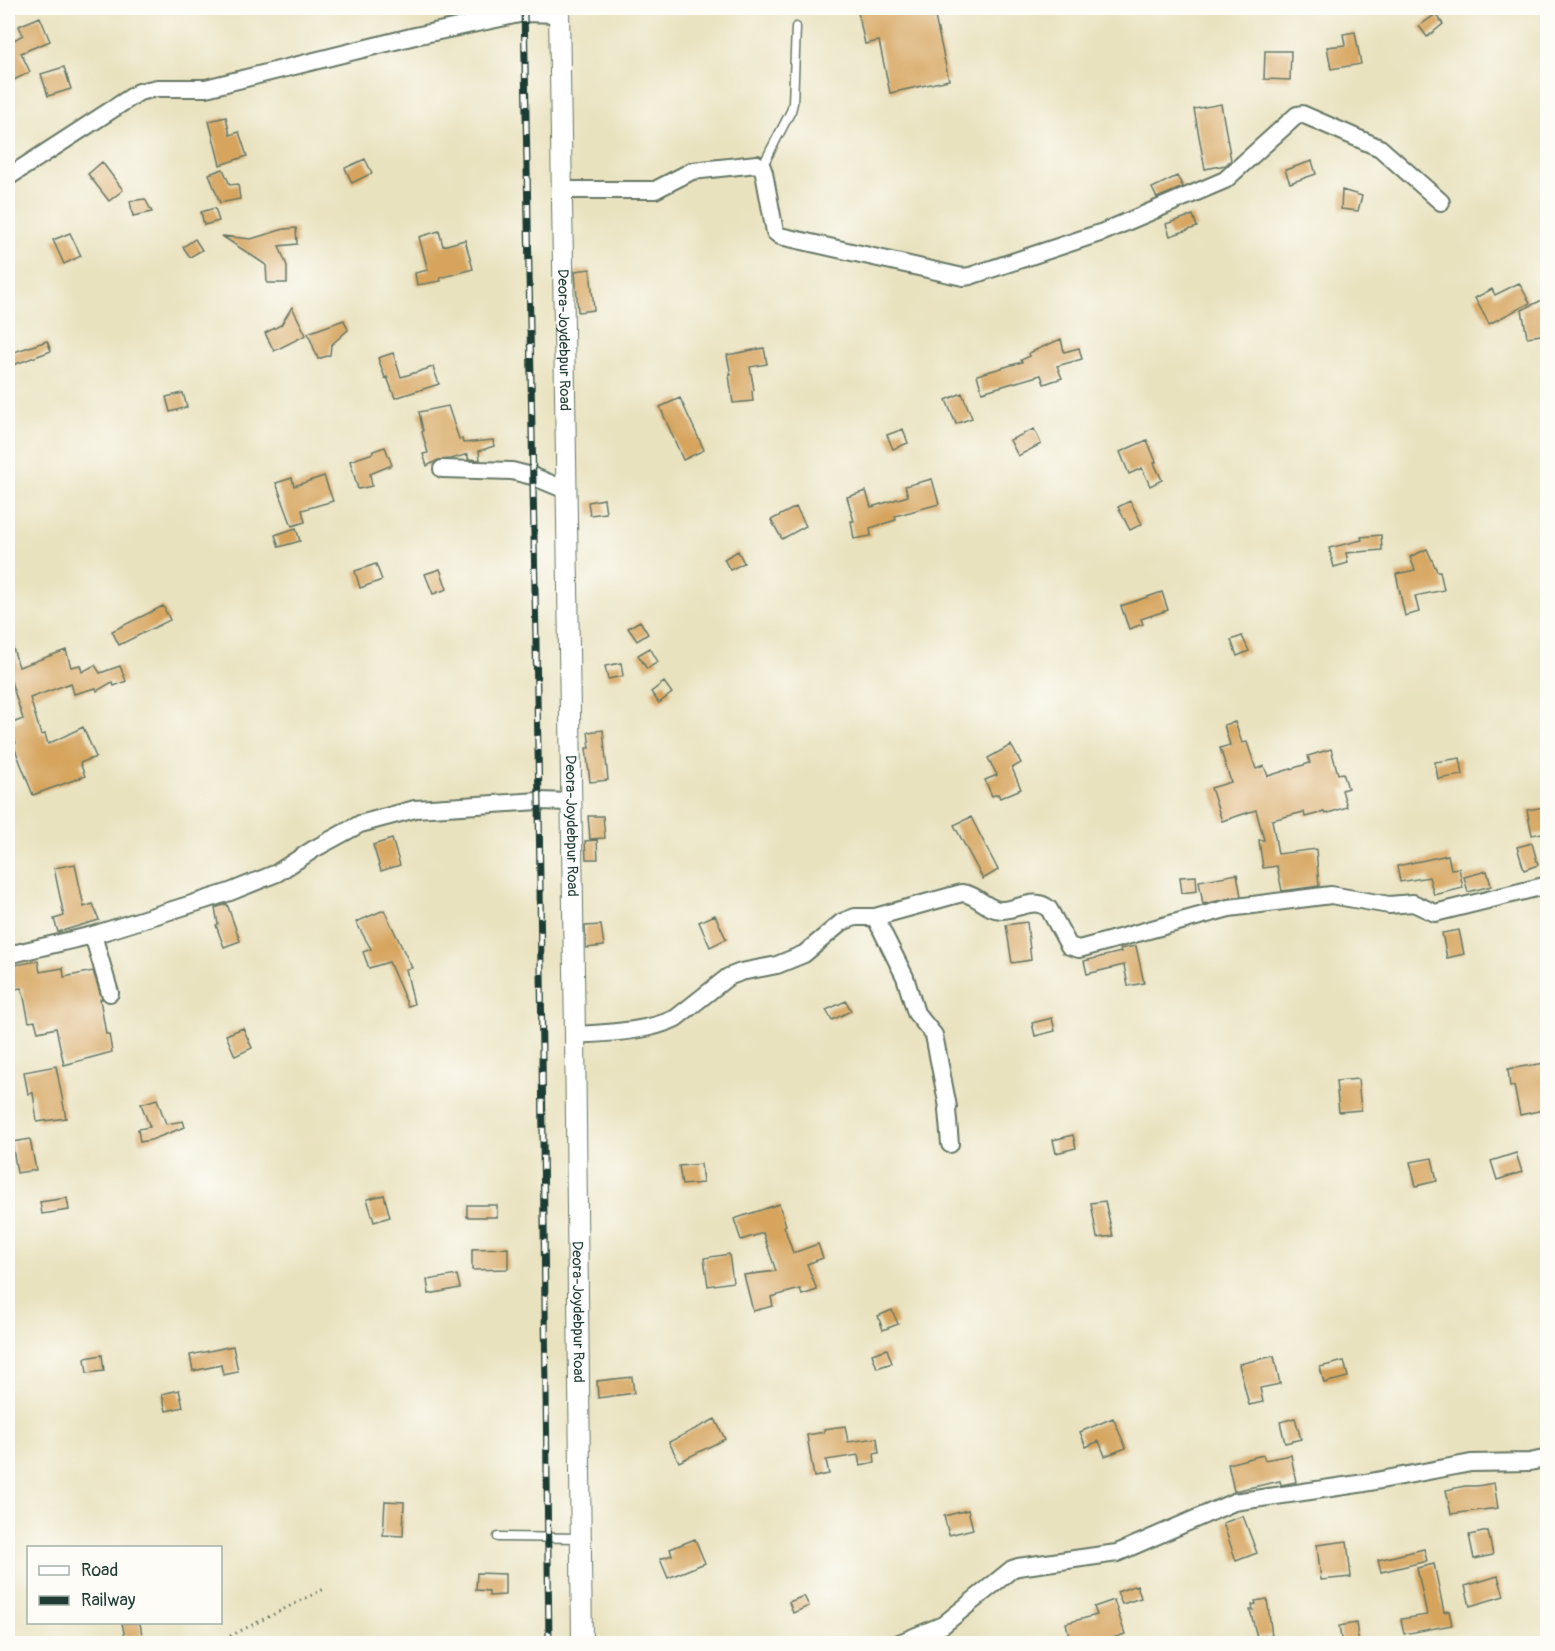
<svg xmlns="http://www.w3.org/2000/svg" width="1555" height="1651" font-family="Pangolin,sans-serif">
<rect width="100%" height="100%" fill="#fdfcf7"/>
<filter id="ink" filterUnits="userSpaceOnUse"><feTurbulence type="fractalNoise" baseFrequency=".0167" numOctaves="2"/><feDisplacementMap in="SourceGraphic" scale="12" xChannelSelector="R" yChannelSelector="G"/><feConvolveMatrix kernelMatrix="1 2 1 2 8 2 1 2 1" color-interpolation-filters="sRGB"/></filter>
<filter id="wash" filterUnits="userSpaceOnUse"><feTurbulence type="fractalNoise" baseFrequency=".008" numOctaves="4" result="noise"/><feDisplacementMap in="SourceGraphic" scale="24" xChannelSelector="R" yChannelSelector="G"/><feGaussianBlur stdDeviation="1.35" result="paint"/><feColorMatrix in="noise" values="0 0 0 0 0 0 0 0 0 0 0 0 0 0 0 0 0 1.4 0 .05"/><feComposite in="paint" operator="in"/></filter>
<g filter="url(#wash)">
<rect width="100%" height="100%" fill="#e9e2bf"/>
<g id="blocks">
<path fill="#d6a45d" d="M857 8H933L949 80 890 93 879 41 865 44Z
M1436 14 1443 24 1427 37 1419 26Z
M40 17 50 41 21 53 30 72 8 83V28L14 40 23 35 19 26Z
M1355 32 1361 64 1331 69 1327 47 1345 45 1343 34Z
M1265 51H1291L1290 80 1264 79Z
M64 67 71 89 48 96 41 74Z
M1221 104 1231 160 1226 165 1205 169 1194 109Z
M226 117 230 135 239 132 247 156 220 165 209 121Z
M365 159 372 173 352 183 345 168Z
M1312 161 1316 174 1290 183 1285 170Z
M102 162 123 190 109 201 88 174Z
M223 169 230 185 238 184 240 199 220 203 209 174Z
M1177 176 1183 187 1157 198 1152 188Z
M1342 190 1362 196 1358 211 1341 209Z
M145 199 152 212 133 216 130 201Z
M215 208 219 221 204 225 201 212Z
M1193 215 1197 227 1170 236 1166 224Z
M296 228 297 244 279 246 287 266V283H267L266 265 222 236 251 239 284 229Z
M439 231 443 246 465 240 473 269 440 278 441 281 417 285 415 273 428 270 419 237Z
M70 233 81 256 64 264 53 240Z
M195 239 202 250 190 257 183 247Z
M590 269 594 310 578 312 575 271Z
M1519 283 1530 303 1489 324 1475 298 1492 289 1495 295Z
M1548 297V334L1527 337 1522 310Z
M292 307 306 335 274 351 265 333 281 325Z
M344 320 348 330 331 345 330 355 318 359 308 333Z
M1061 339 1064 352 1079 348 1082 359 1057 366 1062 378 1044 384 1041 375 982 392 977 375 1022 362 1021 360 1030 356 1029 353Z
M47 341 51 351 8 367V354Z
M764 348 767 364 750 367 754 390 752 391 753 401 733 403 729 375H731L727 355Z
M393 353 401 377 433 367 439 384 395 398 387 377 385 378 378 358Z
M183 393 187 407 170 412 166 397Z
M962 393 972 418 956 424 946 400Z
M680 398 704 450 683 460 660 407Z
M448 406 459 439H462L463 443 493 440 494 446 479 451 480 460 468 459V454L451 459 438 460 427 466 423 454 428 453 422 432 423 431 419 412Z
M903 429 908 443 893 449 887 435Z
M1034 429 1041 444 1018 456 1010 440Z
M1147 440 1156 462 1154 463 1162 480 1150 486 1142 468 1129 474 1120 452Z
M385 447 392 465 370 474 372 486 358 489 350 461 373 453V451Z
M324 476 333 501 302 510 305 522 292 526 276 483 292 478 294 486Z
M932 479 939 504 895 516 896 520 870 528 871 536 854 539 851 521H854L847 497 866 491 871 507 908 496 905 486Z
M604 499 606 513 590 515 588 502Z
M1130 501 1142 524 1130 530 1118 507Z
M796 507 806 526 782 539 771 520Z
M296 528 300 541 279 547 275 535Z
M1381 535 1382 550 1346 553 1348 563 1334 567 1329 548 1362 540 1361 537Z
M1427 549 1437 571H1440L1444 590 1415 596 1419 612 1405 616 1396 574 1415 570 1410 557Z
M738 551 744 563 730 570 724 559Z
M376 564 382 580 360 588 355 571Z
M440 569 447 589 433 594 425 574Z
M1162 592 1168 610 1141 619 1143 624 1129 629 1121 606Z
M163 606 170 620 119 645 112 631Z
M640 621 648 634 637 641 628 628Z
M1242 636 1249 651 1237 656 1231 640Z
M8 639H10L19 667 66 650 71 667 80 665 82 672 95 665 100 673 120 666 126 681 114 686 112 682 97 691 96 688 74 694 71 683 30 698 41 735 45 734 48 744 83 727 96 757 80 763 85 776 33 795 13 744 16 743 10 724 23 719 8 672Z
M650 648 658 662 647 669 638 655Z
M621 663 623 676 608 679 605 666Z
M664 682 672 693 659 703 651 692Z
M1235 722 1242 743 1247 742 1256 769 1264 766 1268 776 1310 763 1308 756 1331 749 1338 774 1343 773 1348 788 1342 790 1347 807 1325 814 1324 812 1305 817 1304 812 1272 820 1278 854 1316 849 1319 886 1282 891 1277 866 1263 868 1259 840H1264L1256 810 1222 821 1211 788 1231 782 1220 748 1230 745 1224 725Z
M603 730 608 780 590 782 586 748H590L588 732Z
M1011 745 1021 763 1012 768 1021 789 1000 798 998 794 992 796 985 780 997 775 988 758Z
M1460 758 1463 775 1438 779 1435 762Z
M1544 807 1548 832 1532 835 1527 810Z
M588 816H603L605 838 590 839Z
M971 817 998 870 983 879 954 825Z
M392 839 400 865 381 871 373 845Z
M597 840 598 859H586L585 841Z
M1532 843 1538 865 1524 870 1517 847Z
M1448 855 1451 869 1459 868 1463 888 1434 895 1429 877 1400 882 1397 866Z
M75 864 84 907 93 904 99 920 58 932 54 919 64 916 54 868Z
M1487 871 1491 886 1468 892 1464 877Z
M1237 874 1241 896 1203 904 1199 881Z
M1196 876 1197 891 1182 893 1180 877Z
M227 904 240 941 224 947 216 925 218 924 215 908Z
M384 910 412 968 406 969 414 1004 408 1006 389 962 369 968 363 952 371 949 356 922Z
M715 915 726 939 710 947 699 922Z
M1027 922 1031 960 1012 963 1006 925Z
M601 925 604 946 586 948 585 926Z
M1459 930 1464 954 1447 958 1442 933Z
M1136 946 1144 983 1128 986 1124 965 1087 974 1084 961 1121 952 1120 949Z
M38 961 40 972 63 968 64 977 93 971 102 999H100L106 1034H109L112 1052 64 1065 56 1028 38 1032 35 1021 29 1022 22 988 13 989 9 966Z
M846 1001 851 1011 832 1020 826 1010Z
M1052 1018 1055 1031 1035 1036 1032 1023Z
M243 1028 252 1048 235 1056 226 1035Z
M1545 1063 1548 1109 1520 1115 1514 1086 1510 1087 1508 1069Z
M56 1066 66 1118 37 1122 33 1093 28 1094 24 1072Z
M1358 1079 1361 1110 1339 1112 1336 1081Z
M157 1099 166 1124 183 1121 185 1127 151 1140 140 1142 138 1129 150 1127 141 1104Z
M1073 1135 1076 1148 1056 1153 1053 1140Z
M30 1139 36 1170 17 1173 12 1142Z
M1516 1153 1522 1172 1497 1180 1491 1161Z
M1432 1158 1437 1181 1416 1186 1410 1162Z
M701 1164 703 1183 682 1185 679 1166Z
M384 1195 390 1217 374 1222 367 1199Z
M67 1198 69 1210 42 1214 40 1202Z
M1105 1201 1113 1236 1097 1238 1091 1203Z
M779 1204 786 1225 784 1226 793 1253 818 1244 823 1258 807 1264 817 1290 802 1295 800 1289 771 1297 773 1306 753 1311 744 1275 776 1271 763 1233 741 1240 734 1219Z
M467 1205H497V1217H467Z
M508 1248V1269L472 1270V1249Z
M729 1254 733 1282 708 1286 704 1258Z
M457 1275 460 1288 429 1294 427 1280Z
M892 1310 898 1324 883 1330 878 1316Z
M233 1346 238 1372 223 1375 221 1365 193 1371 190 1355Z
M887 1349 892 1363 877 1368 872 1354Z
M102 1355 104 1371 87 1373 85 1358Z
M1274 1356 1280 1384 1260 1388 1263 1402 1249 1405 1239 1364Z
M1344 1361 1348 1377 1324 1383 1320 1367Z
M632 1377 634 1393 598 1398 597 1381Z
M179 1390 183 1407 166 1411 162 1394Z
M1113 1418 1126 1448 1105 1456 1099 1441 1086 1447 1080 1432Z
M1295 1418 1301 1439 1285 1443 1280 1422Z
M715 1419 725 1439 679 1462 669 1442Z
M845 1426 848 1442 877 1438 879 1453 874 1454 875 1463 860 1466 858 1455 826 1460 829 1474 814 1477 807 1435 824 1432V1429Z
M1263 1455 1265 1460 1291 1455 1296 1482 1281 1485 1280 1481 1234 1491 1228 1464Z
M1494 1483 1498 1508 1451 1514 1446 1490 1465 1486H1477Z
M385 1501 404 1502 403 1536 383 1535Z
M968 1510 973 1529 949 1535 944 1516Z
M1243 1516 1257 1553 1236 1561 1223 1523Z
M1488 1531 1493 1555 1474 1559 1469 1535Z
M695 1539 705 1563 668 1578 660 1559 672 1555 670 1549Z
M1347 1541 1351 1577 1321 1580 1317 1545Z
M1424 1549 1427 1561 1381 1572 1378 1560Z
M1434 1564 1444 1612 1449 1611 1452 1625 1404 1634 1401 1619 1427 1615 1417 1568Z
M477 1573 505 1574V1595L489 1596V1591L476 1590Z
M1498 1576 1504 1596 1470 1606 1465 1586Z
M1137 1585 1141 1598 1122 1604 1117 1592Z
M804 1596 809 1606 793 1613 789 1602Z
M1267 1599 1272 1635 1257 1637 1250 1610H1253L1252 1605 1256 1604 1255 1601Z
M1114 1600 1125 1634 1096 1644H1071L1066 1623 1097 1615 1094 1607Z
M122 1623H140L142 1635 125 1637Z
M1356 1623 1359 1644H1342L1339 1626Z"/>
</g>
</g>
<g filter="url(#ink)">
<use href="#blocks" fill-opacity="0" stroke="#667765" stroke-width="1.5"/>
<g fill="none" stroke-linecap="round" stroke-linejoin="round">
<g stroke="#667765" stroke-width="11">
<path id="service" d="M762 167 791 111 793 103 796 27
M498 1537 581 1538"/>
</g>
<g stroke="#667765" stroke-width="20">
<path id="minor" d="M8 177 139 92 157 88H206L415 36 524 13 559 14
M562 190H655L692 171 757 164 762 167 764 173 775 232 780 236 963 277 970 276 1103 232 1225 180 1297 115 1302 114 1380 148 1441 202
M442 469 512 471 532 476 566 490
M875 917 905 977 916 1013 934 1035 948 1107 947 1110 950 1144
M93 935 110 993
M8 955 93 935 230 892 277 873 314 849 360 824 415 809 539 801 570 802
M575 1035C606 1033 648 1032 676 1018L728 977 741 972 777 965 804 954 842 922 855 917H875L962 893C977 894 988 911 1002 910 1018 910 1035 896 1049 909L1069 946 1079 949 1229 908 1331 895 1389 905 1413 903 1435 913 1548 885
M897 1644 943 1625 1012 1569 1018 1567 1117 1553 1234 1502 1365 1483 1471 1463 1530 1462 1548 1458"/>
</g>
<g stroke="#667765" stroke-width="22">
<g id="tertiary">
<path id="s1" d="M559 8 575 1035 582 1644"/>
</g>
</g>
<path stroke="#667765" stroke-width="3" stroke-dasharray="1.5 4.5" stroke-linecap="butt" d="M214 1644 324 1589"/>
<use href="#service" stroke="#fff" stroke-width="8"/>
<use href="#minor" stroke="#fff" stroke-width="16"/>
<use href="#tertiary" stroke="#fff" stroke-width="20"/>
<g stroke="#1f3d34" stroke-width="7">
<path id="rail" d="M524 8 539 801 549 1644"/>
</g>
<use href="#rail" stroke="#fdfcf7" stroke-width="4.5" stroke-dasharray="14" stroke-linecap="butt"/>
</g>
</g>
<g text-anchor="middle" stroke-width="4.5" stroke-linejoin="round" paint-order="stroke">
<g font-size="15" fill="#1f3d34" stroke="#fdfcf7">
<text dy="5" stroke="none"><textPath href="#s1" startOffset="332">Deora-Joydebpur Road</textPath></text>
<text dy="5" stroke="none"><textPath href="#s1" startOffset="818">Deora-Joydebpur Road</textPath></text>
<text dy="5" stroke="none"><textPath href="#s1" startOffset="1304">Deora-Joydebpur Road</textPath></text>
</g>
</g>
<rect width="1555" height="1651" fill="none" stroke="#fdfcf7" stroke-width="30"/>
<rect x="27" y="1546" width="195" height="78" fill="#fdfcf7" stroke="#a4b0a9" stroke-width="1.5"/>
<rect x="39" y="1566" width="30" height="9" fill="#ffffff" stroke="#a4b0a9" stroke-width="1.5"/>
<text x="81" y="1576" font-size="18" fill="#1f3d34">Road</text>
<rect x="39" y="1596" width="30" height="9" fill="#1f3d34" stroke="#a4b0a9" stroke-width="1.5"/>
<text x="81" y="1606" font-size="18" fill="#1f3d34">Railway</text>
</svg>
